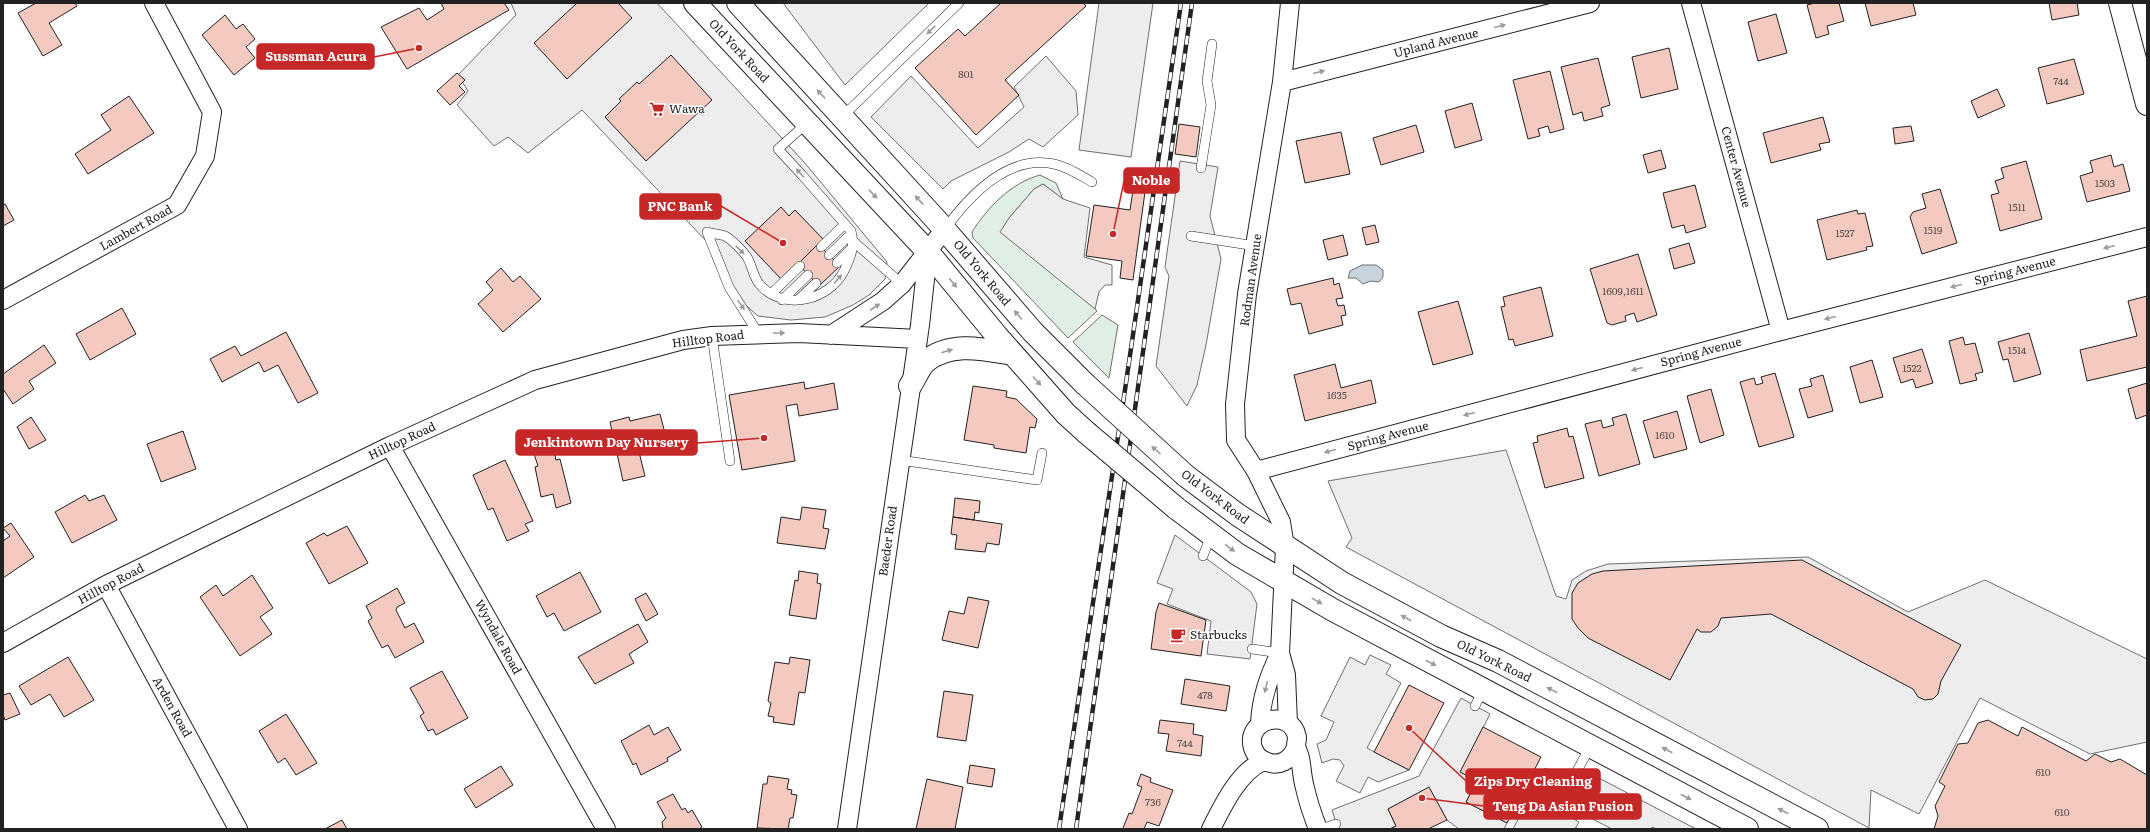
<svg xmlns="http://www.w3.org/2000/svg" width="2150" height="832" font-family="Literata,serif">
<rect width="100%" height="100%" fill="#fff"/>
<path fill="#e0efe3" stroke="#6f6f6f" d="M1040 175 1056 183 1063 199 1043 184 1034 189 1009 218 1097 311 1068 338 973 238 972 232C988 207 1011 183 1040 175Z
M1102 315 1118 325 1109 378 1073 342Z"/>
<path fill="#ededed" stroke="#6f6f6f" d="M511 3H657L804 162 887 262 885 279 869 295 853 305 825 317 791 320 758 316 726 288 708 243 582 110 528 153 508 137 494 146 457 105 468 91 458 75 516 15Z
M783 3H929L845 85Z
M1099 3H1153L1131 157 1079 150Z
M1046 56 1076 91 1078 115 1043 147 1029 139 1009 152 951 181 943 189 871 117 911 76 978 148 1024 107 1014 87Z
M1180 161 1218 167 1210 216 1221 259 1206 345 1197 385 1187 406 1156 366 1169 276 1165 267Z
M1043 184 1063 199 1090 208 1084 257 1112 265V285H1105L1099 292 1095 309 1000 232 1009 218 1034 189Z
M1506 450 1556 596 1566 599 1572 580 1586 571 1608 564 1808 557 1908 612 1985 580 2147 659V742L2090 754 1980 698 1919 814 1871 790 1869 828 1346 547 1352 538 1328 481Z
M1175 535 1251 592 1257 604 1250 659 1207 654 1211 621 1167 604 1173 589 1157 583Z
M1370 655 1391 665 1386 674 1401 683 1367 748 1409 770 1378 782 1368 777 1360 793 1336 781 1344 766 1340 760 1333 759 1322 763 1317 744 1326 740 1334 722 1321 716 1350 657 1365 665Z
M1461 698 1490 714 1461 772 1477 781 1466 802 1507 823 1504 829H1459L1447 820 1429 788 1388 809 1396 826 1390 829H1338L1332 810 1419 776Z
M1545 768 1589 791 1597 777 1696 829H1657L1652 827 1651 829H1612L1569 807 1565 814 1579 822 1575 829H1513Z"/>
<path fill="#c7d3dd" stroke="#6f6f6f" d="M1362 265H1376L1383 270V277L1379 282 1371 281 1363 284 1356 278H1348L1350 271Z"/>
<path fill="#f3c9c0" stroke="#222" d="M36 3H75L77 6 49 23 62 45 43 56 18 13Z
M441 3H504L509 10 407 69 381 27 419 8 427 20 444 9Z
M577 3H618L632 18 567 79 534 43Z
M1001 3H1083L1086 6 1005 80 1019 95 976 135 915 68 958 29 965 36Z
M1815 3H1839L1844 21 1827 26 1829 34 1816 38 1807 5Z
M1865 3H1913L1916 15 1871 26Z
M2049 3H2077L2079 15 2052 20Z
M1776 14 1787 53 1758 61 1748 22Z
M225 15 236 29 243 24 255 39 246 47 255 58 234 75 202 35Z
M1669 48 1678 89 1641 98 1632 57Z
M671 55 712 100 646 161 605 117 621 101 619 99 637 82 639 84Z
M1598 58 1610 105 1601 108 1603 116 1584 121 1582 112 1573 115 1561 67Z
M2074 59 2084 94 2047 104 2038 68Z
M1550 71 1564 129 1550 133 1548 126 1538 129 1540 136 1528 139 1513 80Z
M457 73 465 80 459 86 465 92 450 105 437 91Z
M1997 89 2005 106 1978 118 1971 101Z
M129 96 154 133 88 174 75 154 111 130 101 115Z
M1472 103 1482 140 1455 148 1445 111Z
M1823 117 1830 142 1819 144 1821 150 1771 163 1763 133Z
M1179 124 1200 127 1196 157 1175 154Z
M1416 125 1424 152 1381 165 1373 138Z
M1911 126 1914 141 1895 144 1893 128Z
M1341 132 1350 174 1305 183 1296 141Z
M1661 150 1666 168 1648 173 1643 155Z
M2111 155 2114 167 2123 164 2130 191 2087 202 2080 176 2093 172 2090 161Z
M2026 161 2042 219 2000 231 1991 195 1999 193 1995 181 2004 178 2001 168Z
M1695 185 1706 227 1686 233 1684 225 1672 228 1663 193Z
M1940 189 1957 243 1922 254 1910 217 1913 212 1926 208 1922 194Z
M1133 190 1145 192 1133 280 1120 278 1122 261 1086 256 1094 205 1130 210Z
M5 204 14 220 3 226V205Z
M781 207 789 216 795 210 823 239 782 280 745 241Z
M1857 210 1858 214 1865 213 1873 246 1866 247 1867 250 1827 260 1817 220Z
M1375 225 1379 242 1366 245 1362 228Z
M1343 235 1348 255 1328 260 1323 240Z
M1689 243 1695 263 1674 269 1669 249Z
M818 244 840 266 819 286 798 264Z
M1638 254 1657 315 1637 322 1634 313 1625 316 1626 321 1612 325 1607 323 1590 269Z
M501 268 513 282 520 276 541 299 503 332 478 304 493 290 486 282Z
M1333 278 1334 285 1339 283 1343 298 1336 299 1338 306 1344 305 1346 315 1341 316 1343 325 1309 334 1301 303 1291 305 1287 289Z
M1541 287 1553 336 1515 346 1513 339 1509 340 1501 307 1505 306 1503 297Z
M2147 296V367L2087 381 2080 350 2137 336 2128 301Z
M1458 301 1473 354 1433 365 1418 312Z
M122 308 136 334 90 360 76 334Z
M286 332 318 393 298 403 278 365 264 372 259 362 222 382 210 359 235 346 241 356Z
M2029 333 2041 374 2014 382 2008 359 2003 360 1998 342Z
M1963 337 1965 345 1975 343 1983 372 1975 374 1977 380 1960 384 1949 341Z
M44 345 56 363 29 381 34 389 13 404 3 389V374Z
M1922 349 1933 383 1916 388 1913 379 1901 383 1893 358Z
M1872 360 1883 397 1860 403 1850 367Z
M1335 364 1341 388 1371 380 1376 403 1305 421 1294 375Z
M1775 373 1794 437 1759 447 1740 382 1754 378 1756 385 1763 383 1761 377Z
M1823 375 1833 411 1808 418 1799 389 1812 386 1810 379Z
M804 382 805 389 834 383 838 409 799 416 797 404 786 406 795 461 742 470 729 395Z
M2147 383V415L2136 419 2128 389Z
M973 386 1007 391 1006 397 1016 399 1037 419 1035 428 1030 427 1026 453 994 448V445L964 440Z
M1711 389 1724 435 1700 443 1687 396Z
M1677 411 1687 449 1654 458 1643 421Z
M660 414 667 441 643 446 644 450 639 452 645 476 623 481 610 422 629 417 630 421Z
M1626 414 1640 464 1599 476 1585 424 1601 420 1603 428 1614 425 1612 418Z
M31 417 46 440 29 449 17 427Z
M1567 428 1569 437 1573 436 1584 478 1545 488 1533 443 1538 442 1537 436Z
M183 431 196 469 161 482 147 444Z
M544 438 546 447 553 445 556 460 560 459 571 503 556 508 553 494 541 497 535 467 538 466 534 454 529 455 526 443Z
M505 460 533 521 525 524 529 531 507 541 493 508 488 510 473 475Z
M85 495 89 501 104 495 117 520 72 543 55 512Z
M955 498 980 501 979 513 975 512 974 520 953 517Z
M802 507 826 510 823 528 829 529 825 549 777 543 781 517 800 520Z
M953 517 1002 524 999 545 987 543 985 552 955 549 957 535 951 534Z
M11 523 34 557 3 578V541L10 536 3 528Z
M347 526 368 563 329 584 306 543 324 533 327 536Z
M1802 560 1961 645 1941 681 1938 694 1933 699 1925 700 1918 697 1913 689 1771 614 1721 618 1718 626 1711 632H1701L1697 629 1670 680 1588 638 1578 628 1572 619V593L1578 583 1592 574 1603 571Z
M799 571 818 574 817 583 821 584 816 619 789 615 795 580 798 581Z
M580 572 601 612 564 631 554 613 547 617 536 596Z
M252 575 273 608 260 617 272 634 240 656 200 597 216 585 223 596Z
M397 588 405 603 397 607 396 610 405 628 414 623 424 642 395 658 388 645 382 648 368 621 372 618 366 606Z
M646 593 658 614 646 621 635 599Z
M968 597 989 601 978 648 942 640 949 611 964 614Z
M1159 603 1206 620 1201 656 1151 649 1156 612Z
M638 624 648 642 629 654 634 663 595 684 578 657Z
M68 657 94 700 64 717 50 694 31 705 19 686Z
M790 657 810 660 805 693 799 692 794 725 773 722 774 717 768 716 771 703 768 701 775 662 789 664Z
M442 671 468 718 436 735 433 729 428 731 420 716 424 713 410 688Z
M1185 679 1230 686 1226 711 1181 704Z
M1409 685 1444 703 1409 770 1374 752Z
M944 691 973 695 966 741 937 737Z
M10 693 20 714 5 720 3 715V695Z
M286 714 317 763 296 775 285 758 278 763 259 731Z
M1160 720 1194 724 1193 734 1203 736 1201 756 1166 751 1169 734 1158 733Z
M1988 720 2018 736 2022 727 2086 761 2095 754 2111 762 2120 759 2147 775V829H1934L1938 816 1935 806 1945 786 1939 782 1958 744 1968 743 1978 723Z
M649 725 654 735 668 727 681 750 667 758 668 761 641 775 636 763 633 765 621 741Z
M1483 727 1541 757 1507 823 1466 802 1477 781 1460 772Z
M970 765 995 769 992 787 967 783Z
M501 766 513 785 476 808 464 789Z
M1141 774 1151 778 1150 782 1173 790 1159 826 1147 822 1144 829H1125L1123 828 1129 813 1132 814 1142 787 1137 785Z
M768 776 789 779 787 789 792 790 791 794 797 795 793 818H790L788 829 757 828 763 784H767Z
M927 779 963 787 955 829H916Z
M1429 787 1447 820 1428 829H1390L1396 826 1388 809Z
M673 794 682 810 685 808 688 813 692 810 702 827 699 829H663L662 822 666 818 657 802Z
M342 820 347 829H325Z"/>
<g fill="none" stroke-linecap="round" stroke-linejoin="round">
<g stroke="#222" stroke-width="10">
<path id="lane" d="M842 117 959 3
M1201 168 1211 105 1207 81 1212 44
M945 229C969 196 1008 154 1054 164 1068 167 1080 175 1092 182
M707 232C713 234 720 234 725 236 731 239 743 251 747 257 753 267 753 279 762 287 786 311 829 300 844 271 851 257 855 246 851 231L802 175 778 149 807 123
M707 232 729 287 758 333
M1191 236 1256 246
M854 242 902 284
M821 247 845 224
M829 255 851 234
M837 263 853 247
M771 294 800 266
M782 300 808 275
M798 300 816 283
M712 336 730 461
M900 460 1037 480 1042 453
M1203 556 1211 535
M1252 649 1280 653
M1475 706 1483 690
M1571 782 1590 747
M1321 829 1336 824"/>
</g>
<g stroke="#222" stroke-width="20">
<path id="street" d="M1691 3 1781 331
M1282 82 1590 3
M3 300 177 205 205 156 212 112 154 3
M831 335 883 301 902 284 945 229
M390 446 606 829
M1256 471 1781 331 2147 237
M106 585 238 829
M3 643 106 585 390 446 535 380 683 340 712 336 799 333 918 339
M1288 723 1286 675 1280 653 1285 547 1281 522 1256 471 1236 440 1235 404 1247 294 1282 82 1290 3
M1260 724C1261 698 1269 676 1280 653
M1296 747C1292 760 1278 768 1265 761 1259 759 1255 754 1253 748 1244 719 1291 707 1297 737 1297 741 1296 743 1296 746 1297 750 1299 754 1300 758 1302 768 1302 778 1305 788 1308 802 1313 816 1318 829
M847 829 920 325 928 252
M1211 829C1223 805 1239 772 1263 761"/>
</g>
<g stroke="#222" stroke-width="24">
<path id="secondary" d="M2120 3 2147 104"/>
</g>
<g stroke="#222" stroke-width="24">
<path id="highway" d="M695 3 928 252 997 336 1066 414 1087 433
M738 3 939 223 1033 332 1085 384
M910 386C915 379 919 368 925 362 950 341 983 349 1013 354
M1186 476 1238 515 1342 583 1441 636 1498 661 1817 829
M1176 508 1237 554 1333 610 1747 829"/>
</g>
<use href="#lane" stroke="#fff" stroke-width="9"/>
<use href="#street" stroke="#fff" stroke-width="18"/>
<use href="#secondary" stroke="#fff" stroke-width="22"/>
<use href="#highway" stroke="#fff" stroke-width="22"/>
<g stroke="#222" stroke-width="4.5">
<path id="rail" d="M1059 829 1126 383 1181 3
M1076 829 1192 3"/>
</g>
<use href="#rail" stroke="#fff" stroke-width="3" stroke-dasharray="9" stroke-linecap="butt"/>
<g stroke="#222" stroke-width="24" stroke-linecap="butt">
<path id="highway-bridge" d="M1085 384 1186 476
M1087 433 1176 508"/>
</g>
<use href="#highway-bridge" stroke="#fff" stroke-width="22"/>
</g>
<defs><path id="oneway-solid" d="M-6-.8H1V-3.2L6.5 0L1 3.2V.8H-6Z"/></defs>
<g fill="#9c9c9c">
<use href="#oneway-solid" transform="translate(1500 26) rotate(-14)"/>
<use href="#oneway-solid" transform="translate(931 30) rotate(136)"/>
<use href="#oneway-solid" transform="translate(1319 72) rotate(-14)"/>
<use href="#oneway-solid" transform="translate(821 94) rotate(-133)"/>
<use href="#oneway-solid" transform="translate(800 173) rotate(-133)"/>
<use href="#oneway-solid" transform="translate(873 194) rotate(47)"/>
<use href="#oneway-solid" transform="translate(919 200) rotate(-133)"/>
<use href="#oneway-solid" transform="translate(2109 247) rotate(166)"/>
<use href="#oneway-solid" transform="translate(740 250) rotate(44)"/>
<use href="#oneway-solid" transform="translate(838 279) rotate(-49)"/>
<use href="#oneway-solid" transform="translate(953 283) rotate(51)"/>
<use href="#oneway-solid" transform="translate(1956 286) rotate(166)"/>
<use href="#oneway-solid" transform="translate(741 305) rotate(55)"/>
<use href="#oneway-solid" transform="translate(875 307) rotate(-33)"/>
<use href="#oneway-solid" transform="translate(1018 315) rotate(-130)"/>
<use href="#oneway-solid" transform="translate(1830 318) rotate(166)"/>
<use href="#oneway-solid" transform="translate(779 333)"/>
<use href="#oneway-solid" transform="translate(947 351) rotate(-16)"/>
<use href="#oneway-solid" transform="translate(1637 369) rotate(165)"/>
<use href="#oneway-solid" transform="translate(1037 381) rotate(48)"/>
<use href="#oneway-solid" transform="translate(1469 414) rotate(165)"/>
<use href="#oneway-solid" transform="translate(1156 450) rotate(-138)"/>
<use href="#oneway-solid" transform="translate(1330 451) rotate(165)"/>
<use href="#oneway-solid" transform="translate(1230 548) rotate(36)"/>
<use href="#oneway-solid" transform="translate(1317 601) rotate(29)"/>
<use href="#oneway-solid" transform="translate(1406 618) rotate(-152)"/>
<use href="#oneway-solid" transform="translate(1431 663) rotate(27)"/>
<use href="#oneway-solid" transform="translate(1266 687) rotate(103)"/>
<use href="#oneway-solid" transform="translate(1552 690) rotate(-152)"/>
<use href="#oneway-solid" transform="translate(1667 750) rotate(-152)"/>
<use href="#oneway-solid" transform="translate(1686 797) rotate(28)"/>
<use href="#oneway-solid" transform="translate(1783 811) rotate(-152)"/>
</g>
<defs>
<g id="supermarket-bare" transform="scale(1.2)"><path d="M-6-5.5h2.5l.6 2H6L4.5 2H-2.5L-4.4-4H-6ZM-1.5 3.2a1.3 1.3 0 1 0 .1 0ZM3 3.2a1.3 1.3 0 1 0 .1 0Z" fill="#c62828" stroke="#fff" stroke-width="2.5" paint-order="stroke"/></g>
<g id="cafe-bare" transform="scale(1.2)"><path d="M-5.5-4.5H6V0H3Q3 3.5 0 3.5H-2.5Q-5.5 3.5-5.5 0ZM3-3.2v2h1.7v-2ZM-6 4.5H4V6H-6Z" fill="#c62828" stroke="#fff" stroke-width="2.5" paint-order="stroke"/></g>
</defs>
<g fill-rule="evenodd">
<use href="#supermarket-bare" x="657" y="109"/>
<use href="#cafe-bare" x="1178" y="635"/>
</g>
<g text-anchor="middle" stroke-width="3" stroke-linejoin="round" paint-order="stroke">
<g font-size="10" fill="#564c4a">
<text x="966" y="78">801</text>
<text x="2061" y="85">744</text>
<text x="2105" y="187">1503</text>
<text x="2017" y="211">1511</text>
<text x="1933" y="234">1519</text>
<text x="1845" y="237">1527</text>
<text x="1623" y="295">1609,1611</text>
<text x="2017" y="354">1514</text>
<text x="1912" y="372">1522</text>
<text x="1337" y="399">1635</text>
<text x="1665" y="439">1610</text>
<text x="1205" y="699">478</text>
<text x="1185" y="747">744</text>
<text x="2043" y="776">610</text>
<text x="1153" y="806">736</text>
<text x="2062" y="816">610</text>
</g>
<g font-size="12" fill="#222" stroke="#fff">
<text transform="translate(1436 43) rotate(-14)" y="4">Upland Avenue</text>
<text transform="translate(739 51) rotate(47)" y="4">Old York Road</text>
<text transform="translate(1736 167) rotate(75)" y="4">Center Avenue</text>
<text transform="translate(136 228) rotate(-29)" y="4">Lambert Road</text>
<text transform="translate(2015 271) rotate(-14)" y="4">Spring Avenue</text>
<text transform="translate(982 273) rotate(50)" y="4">Old York Road</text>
<text transform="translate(1251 280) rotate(-82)" y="4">Rodman Avenue</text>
<text transform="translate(708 339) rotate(-7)" y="4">Hilltop Road</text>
<text transform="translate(1701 352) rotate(-15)" y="4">Spring Avenue</text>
<text transform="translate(1388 436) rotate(-15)" y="4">Spring Avenue</text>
<text transform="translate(402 441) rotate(-25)" y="4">Hilltop Road</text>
<text transform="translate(1215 497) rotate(37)" y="4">Old York Road</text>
<text transform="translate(888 541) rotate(-82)" y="4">Baeder Road</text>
<text transform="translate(111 584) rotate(-28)" y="4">Hilltop Road</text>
<text transform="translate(498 637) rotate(61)" y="4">Wyndale Road</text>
<text transform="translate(1494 661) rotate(26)" y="4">Old York Road</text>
<text transform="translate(172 707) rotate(61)" y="4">Arden Road</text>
</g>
<g font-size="12" fill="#222" stroke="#fff" text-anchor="start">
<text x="669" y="113">Wawa</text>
<text x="1190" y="639">Starbucks</text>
</g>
</g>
<path fill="none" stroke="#c62828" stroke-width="1.5" d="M419 48L374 57M1113 234L1124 181M783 243L721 206M764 438L697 443M1409 728L1466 781M1422 798L1484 806"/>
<g fill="#c62828" stroke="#fff" stroke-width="1.5">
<circle cx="419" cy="48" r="4"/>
<circle cx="1113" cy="234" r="4"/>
<circle cx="783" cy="243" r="4"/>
<circle cx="764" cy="438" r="4"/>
<circle cx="1409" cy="728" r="4"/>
<circle cx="1422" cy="798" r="4"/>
</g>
<g fill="#c62828" stroke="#c62828" stroke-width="1.5">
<rect x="257" y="44" width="117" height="25" rx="4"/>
<rect x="1124" y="168" width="55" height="25" rx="4"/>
<rect x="640" y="194" width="81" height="25" rx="4"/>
<rect x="516" y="430" width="181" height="25" rx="4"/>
<rect x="1466" y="769" width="134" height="25" rx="4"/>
<rect x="1484" y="794" width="157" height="25" rx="4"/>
</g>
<g font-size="13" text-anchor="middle" font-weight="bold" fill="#fff">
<text x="316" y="61">Sussman Acura</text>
<text x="1151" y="185">Noble</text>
<text x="680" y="211">PNC Bank</text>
<text x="606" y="447">Jenkintown Day Nursery</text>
<text x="1533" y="786">Zips Dry Cleaning</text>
<text x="1563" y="811">Teng Da Asian Fusion</text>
</g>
<rect width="2150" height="832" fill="none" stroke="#222222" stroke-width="8"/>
</svg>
